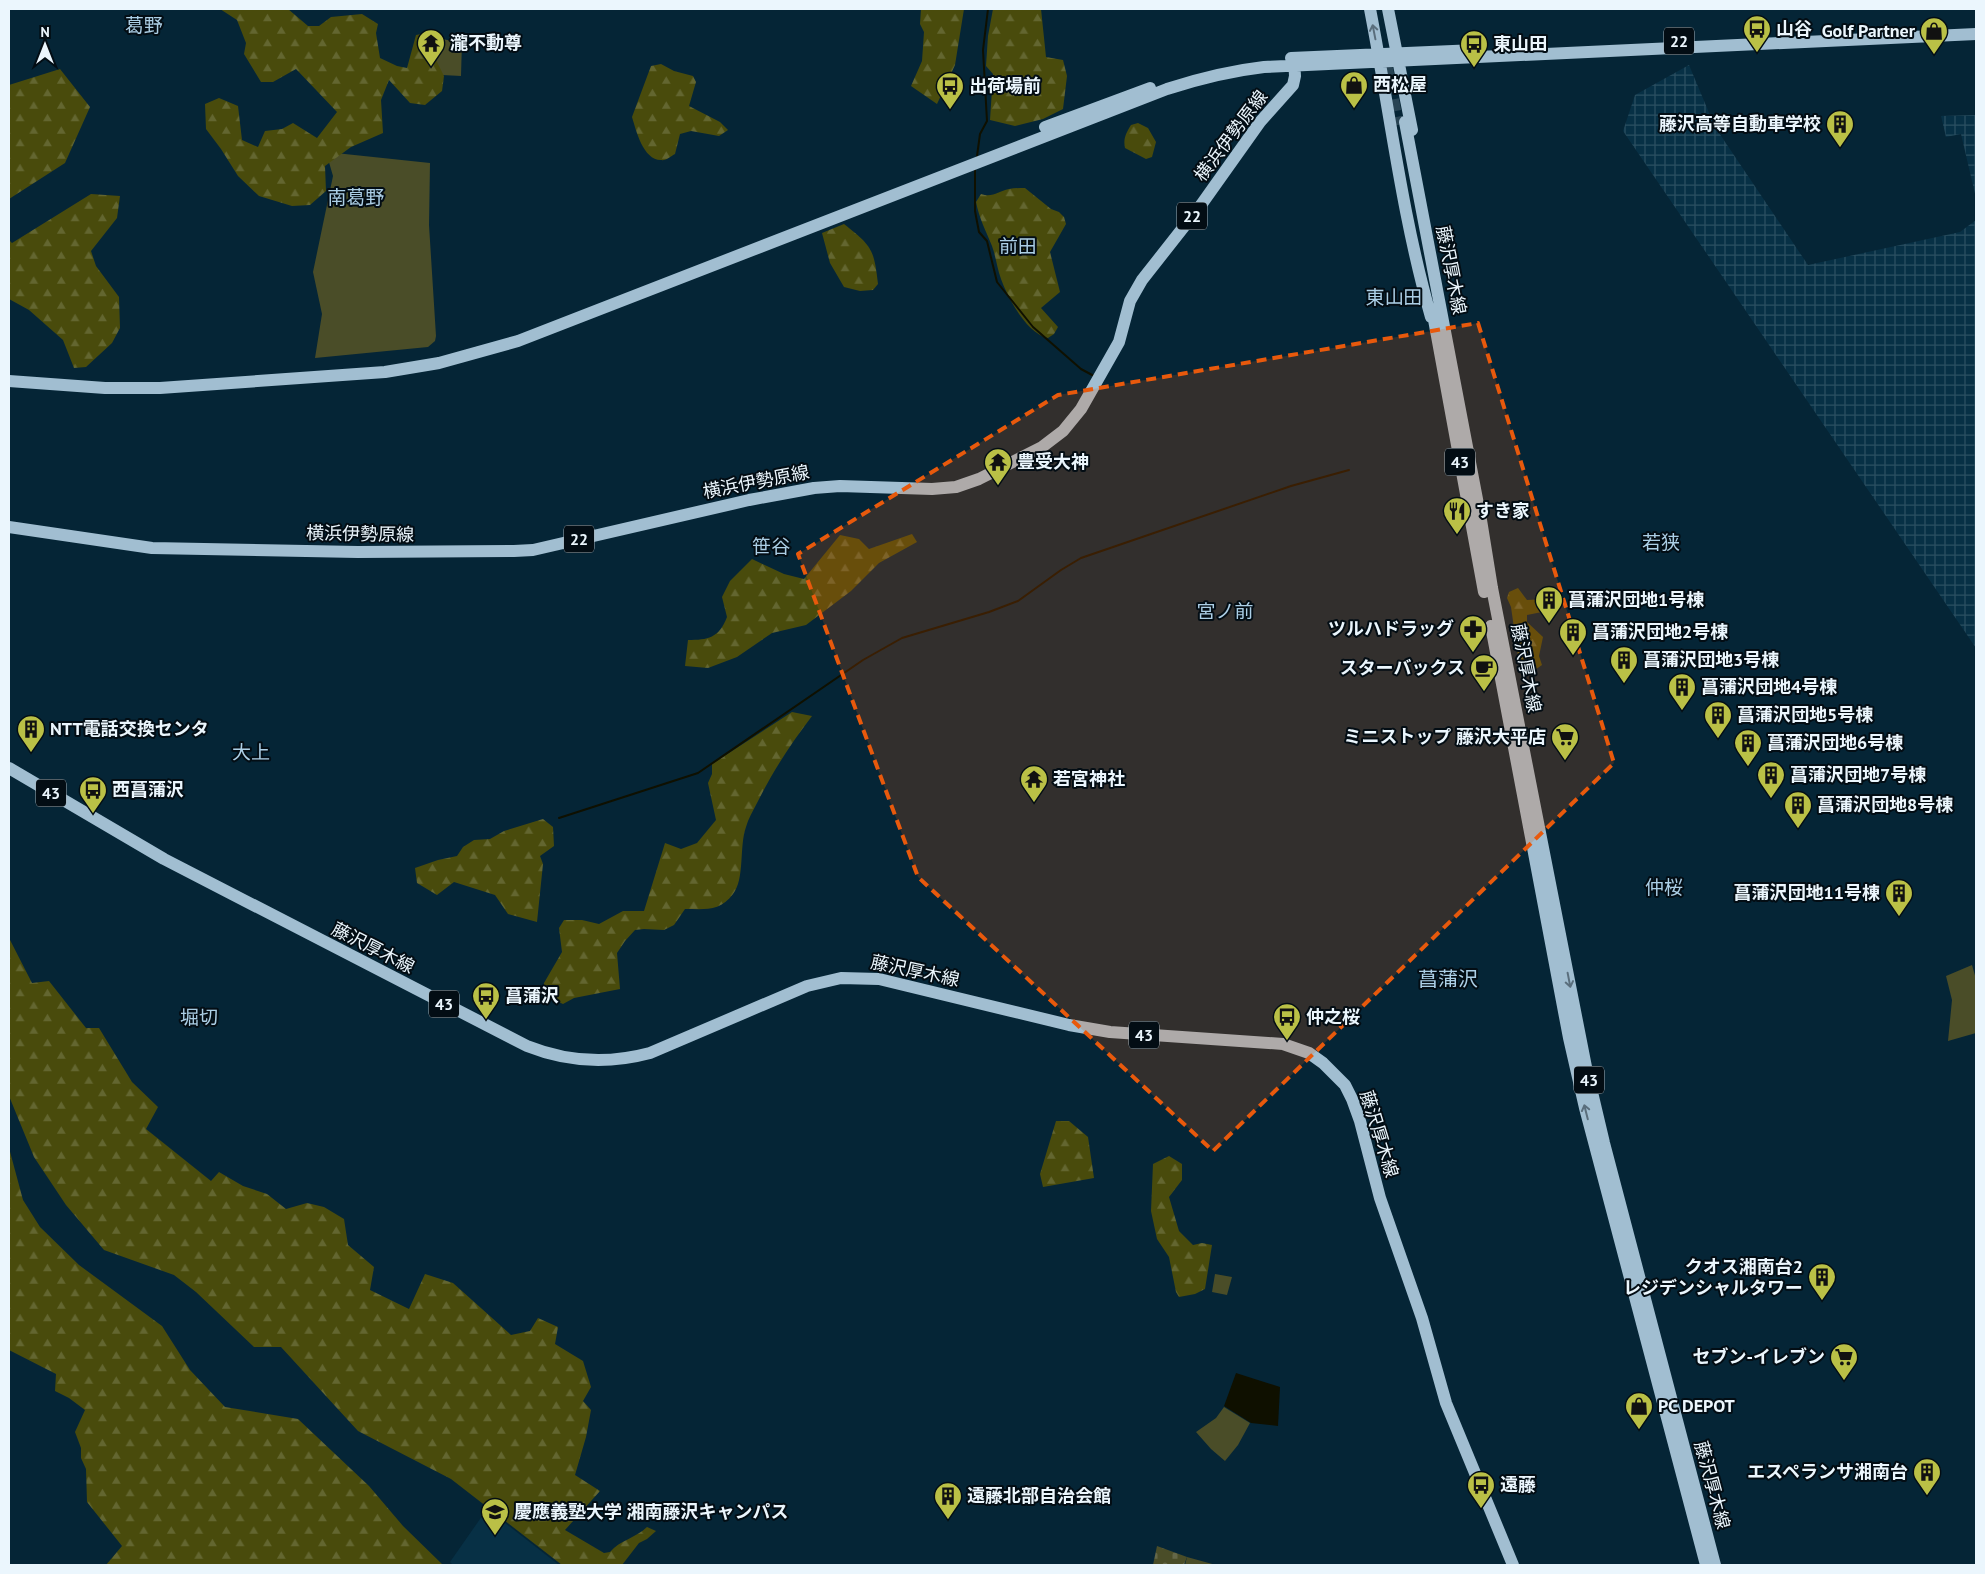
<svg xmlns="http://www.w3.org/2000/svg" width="1985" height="1574" font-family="'PT Sans','Noto Sans JP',sans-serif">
<defs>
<pattern id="industrial-grid" width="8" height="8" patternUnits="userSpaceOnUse" patternTransform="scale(1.25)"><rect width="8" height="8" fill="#073045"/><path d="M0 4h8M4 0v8" fill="none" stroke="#2b4f61"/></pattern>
<pattern id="forest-firs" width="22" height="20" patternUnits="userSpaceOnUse" patternTransform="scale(1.25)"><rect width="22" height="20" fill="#494b0c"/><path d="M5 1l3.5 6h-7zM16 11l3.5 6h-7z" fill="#636630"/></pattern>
<pattern id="cemetery-stones" width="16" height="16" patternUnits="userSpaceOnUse" patternTransform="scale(1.25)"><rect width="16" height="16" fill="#4a4d28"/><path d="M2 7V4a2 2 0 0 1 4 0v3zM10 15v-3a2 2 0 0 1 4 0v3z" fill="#646748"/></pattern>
</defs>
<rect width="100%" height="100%" fill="#052536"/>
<path fill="#073045" d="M487 1509 559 1565H453L450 1562Z"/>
<path fill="url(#industrial-grid)" d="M1689 65 1715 127 1808 265 1960 232 1976 220V648L1623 131 1635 95Z
M1976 115V198L1961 134 1946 137 1941 116Z"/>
<path fill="#4a4d28" d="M432 36 447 40 462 41 461 76 423 74Z
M326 152 430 163 429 225 436 336 435 341 428 347 315 358 322 314 313 272 333 176Z
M1972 965 1976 979V1033L1948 1041 1952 1000 1946 976Z
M1215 1274 1232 1277 1227 1295 1212 1292Z
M1224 1407 1250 1423 1238 1445 1225 1461 1211 1449 1196 1432 1216 1418Z
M1187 1557 1216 1565H1185Z"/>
<path fill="url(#forest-firs)" d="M220 9H288L308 26H319L331 17 362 14 378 24 376 33 380 58 397 66 407 68 416 35 421 34 426 40 444 76 442 91 425 105 410 103 389 80 381 100 383 133 351 147 325 166 326 191 310 205 292 206 259 196 238 176 221 149 206 129 205 104 219 98 238 106 242 140 258 147 265 131 282 129 293 123 317 138 337 112 296 69 273 82H261L244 54 246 43 237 20Z
M921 9H964L955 65 937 104 911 86 922 61 924 32 920 24Z
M993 9H1041L1046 57 1063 60 1067 76 1063 109 1043 119 1015 126 990 120 993 74 986 66 988 36Z
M661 64 674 71 693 76 696 82 689 106 720 122 728 130 719 136 691 131 680 134 675 154C671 156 666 161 661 160 643 160 636 130 632 117L651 66Z
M60 69 90 107 65 163 9 199V85Z
M1138 123 1148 128 1156 142 1152 157 1146 159 1125 148C1123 139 1126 133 1131 125Z
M1025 188 1051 209 1059 212 1064 217 1066 224 1050 252 1060 292 1041 308 1058 327 1054 334 1048 338C1027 334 1008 298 1001 279 997 268 996 257 992 246 986 231 979 218 976 202L981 194C993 198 998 191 1009 189 1014 188 1020 188 1025 188Z
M91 194 120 196 117 218 91 251 96 266 119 297 120 328 112 343 86 367 74 368 63 340 29 310 9 299V240L12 243Z
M844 224C872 246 874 249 878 284L873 290 860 291 844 287 830 263 822 233Z
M912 534 917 542 879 563 851 591 806 625 772 633 737 657 708 668 685 666 688 640C708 640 719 638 727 617L722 597 730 581 752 559 784 574 804 579 840 535 859 539 869 549Z
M1518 588 1527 600 1546 599 1553 607 1552 610 1527 615V622L1543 637 1539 656 1542 665 1532 672H1529L1519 663 1511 607 1507 598 1509 592Z
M792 712 812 716C790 745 773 771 757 803 753 811 748 819 746 827 739 846 745 879 733 894 720 912 704 909 685 909L674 925 664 930 644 929 635 930 625 941 617 953 620 989 574 998 563 1004 543 995 544 983 562 952 559 928 564 920H582L599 924 623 911H644L665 843 681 849 697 843 716 820 708 783 712 774V764Z
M543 819 553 827 554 846 540 856 543 864 537 922 508 914 495 895 454 882 437 895 417 883 415 868 438 860 457 856 463 847 474 840 490 839 504 831Z
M9 938 32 983 49 981 86 1028H99L132 1082 158 1107 146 1129 211 1181 219 1172 243 1186 267 1194 286 1209 307 1203 324 1207 344 1219 348 1245 374 1267 370 1290 409 1309 425 1274 453 1283 511 1335 530 1331 538 1318 558 1327 555 1344 583 1361 591 1387 583 1401 591 1410 586 1437 575 1475 600 1491 565 1530 604 1553 610 1552C620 1540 636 1538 647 1527L656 1531 647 1539 639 1543 622 1565H562L451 1479 358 1431 281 1347H254L196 1292 174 1275 104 1250 66 1205 34 1157 9 1096Z
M1056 1121H1069L1088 1137 1094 1178 1043 1187 1040 1174Z
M9 1148 23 1200 40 1227 79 1265 162 1326 190 1370 225 1407 298 1419 369 1486 403 1526 443 1565H106L122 1546 87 1502 86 1469 81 1458V1448L75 1432 85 1410 69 1398 55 1391 56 1374 9 1350Z
M1169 1156 1182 1164V1180L1169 1197 1179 1231 1193 1245 1202 1243 1212 1245 1205 1289 1195 1294 1179 1297 1176 1292 1169 1257 1157 1239 1151 1211 1153 1164Z"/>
<path fill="url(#cemetery-stones)" d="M1157 1546 1187 1557 1184 1565H1153Z"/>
<path fill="#0f1000" d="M1236 1373 1280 1387 1278 1426 1251 1423 1224 1406Z"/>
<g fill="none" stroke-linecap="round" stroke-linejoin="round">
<path stroke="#0f1000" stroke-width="2" d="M977 156 980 134 987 121 983 50 988 9
M975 168V211L979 232 987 241 997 282 1033 327 1081 369 1094 376
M559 818 698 773 863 660 902 638 989 612 1018 601 1061 570 1081 558 1291 486 1349 470"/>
<path stroke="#284454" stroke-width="12" stroke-dasharray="12 6" stroke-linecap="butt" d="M1386 64 1398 125"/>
<path stroke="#a1bed1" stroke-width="12" d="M1370 9C1390 112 1402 216 1431 317
M1388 9 1412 130
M1291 58 1476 50
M1405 122 1481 520 1492 588 1586 1067 1604 1143 1715 1565
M1045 127 1150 88
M1432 309 1484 592
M9 381 105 388H160L385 372 439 363 518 341 1167 89C1201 78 1229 71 1264 67L1976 34
M9 527 152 548 358 552 514 551 533 550 749 500 814 488 840 486 932 489 956 487 979 479 1042 447 1063 431 1081 409 1119 342 1130 301 1142 280 1201 205 1260 122 1293 85 1295 76 1294 58
M1491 626 1569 1038 1585 1108 1706 1565
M9 768 164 859 527 1046C567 1062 609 1064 650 1053L807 986 841 978 879 979 1069 1025 1110 1032 1283 1044 1309 1053 1323 1063 1345 1085 1352 1099 1360 1121 1380 1198 1422 1318 1446 1403 1513 1565"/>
</g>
<defs><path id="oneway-shaft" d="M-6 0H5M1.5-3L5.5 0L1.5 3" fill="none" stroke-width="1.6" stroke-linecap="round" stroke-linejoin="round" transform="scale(1.25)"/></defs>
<g stroke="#5a6e7c">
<use href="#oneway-shaft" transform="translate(1374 32) rotate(-101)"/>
<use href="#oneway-shaft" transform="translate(1569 980) rotate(79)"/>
<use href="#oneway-shaft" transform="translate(1586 1112) rotate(-104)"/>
</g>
<path fill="#e8590c" fill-opacity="0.2" stroke="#e8590c" stroke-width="4" stroke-dasharray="10 6" stroke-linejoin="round" d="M1478 323 1614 763 1213 1151 918 877 798 554 1058 395Z"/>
<defs>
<g id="bus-pin" transform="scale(1.4375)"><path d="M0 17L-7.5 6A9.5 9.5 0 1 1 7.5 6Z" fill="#bac046" stroke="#030d14"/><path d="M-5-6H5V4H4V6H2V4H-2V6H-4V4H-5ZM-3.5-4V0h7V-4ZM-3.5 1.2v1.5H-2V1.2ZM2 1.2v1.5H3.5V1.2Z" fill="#111"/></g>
<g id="shop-pin" transform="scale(1.4375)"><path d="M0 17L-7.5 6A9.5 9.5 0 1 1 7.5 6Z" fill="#bac046" stroke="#030d14"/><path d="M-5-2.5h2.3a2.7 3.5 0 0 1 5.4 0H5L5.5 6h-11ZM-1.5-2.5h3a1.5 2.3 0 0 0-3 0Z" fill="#111"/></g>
<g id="temple-pin" transform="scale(1.4375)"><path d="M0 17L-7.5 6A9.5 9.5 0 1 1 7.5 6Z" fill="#bac046" stroke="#030d14"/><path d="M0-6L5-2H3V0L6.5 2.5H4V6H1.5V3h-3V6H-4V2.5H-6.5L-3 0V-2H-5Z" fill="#111"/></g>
<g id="building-pin" transform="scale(1.4375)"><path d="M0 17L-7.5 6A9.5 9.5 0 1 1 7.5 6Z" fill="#bac046" stroke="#030d14"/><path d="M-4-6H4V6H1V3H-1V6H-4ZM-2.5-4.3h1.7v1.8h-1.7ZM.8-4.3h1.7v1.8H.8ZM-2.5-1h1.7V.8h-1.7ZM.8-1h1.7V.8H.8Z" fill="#111"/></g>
<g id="restaurant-pin" transform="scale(1.4375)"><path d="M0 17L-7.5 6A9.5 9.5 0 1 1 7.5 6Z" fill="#bac046" stroke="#030d14"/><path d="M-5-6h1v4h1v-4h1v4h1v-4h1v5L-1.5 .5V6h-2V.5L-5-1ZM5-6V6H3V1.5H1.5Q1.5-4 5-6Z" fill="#111"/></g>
<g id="pharmacy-pin" transform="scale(1.4375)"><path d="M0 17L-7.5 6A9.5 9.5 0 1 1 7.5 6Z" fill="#bac046" stroke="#030d14"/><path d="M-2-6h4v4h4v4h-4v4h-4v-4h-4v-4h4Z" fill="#111"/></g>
<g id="cafe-pin" transform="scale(1.4375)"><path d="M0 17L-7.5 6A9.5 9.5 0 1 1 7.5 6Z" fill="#bac046" stroke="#030d14"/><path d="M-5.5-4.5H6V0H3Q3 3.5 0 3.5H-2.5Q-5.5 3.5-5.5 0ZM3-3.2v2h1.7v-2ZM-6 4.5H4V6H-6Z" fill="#111"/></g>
<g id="supermarket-pin" transform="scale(1.4375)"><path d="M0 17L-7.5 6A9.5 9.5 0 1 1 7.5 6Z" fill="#bac046" stroke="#030d14"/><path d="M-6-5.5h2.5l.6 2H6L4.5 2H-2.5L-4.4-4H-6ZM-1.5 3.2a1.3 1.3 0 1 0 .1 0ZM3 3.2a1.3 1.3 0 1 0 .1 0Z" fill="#111"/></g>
<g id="university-pin" transform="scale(1.4375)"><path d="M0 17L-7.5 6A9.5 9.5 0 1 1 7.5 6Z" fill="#bac046" stroke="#030d14"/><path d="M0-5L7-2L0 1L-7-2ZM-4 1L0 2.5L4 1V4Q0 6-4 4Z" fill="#111"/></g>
</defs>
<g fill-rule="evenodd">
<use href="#bus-pin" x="1757" y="29"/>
<use href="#shop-pin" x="1934" y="31"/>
<use href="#temple-pin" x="431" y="43"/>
<use href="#bus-pin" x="1474" y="44"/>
<use href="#shop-pin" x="1354" y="85"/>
<use href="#bus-pin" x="950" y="86"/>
<use href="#building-pin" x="1840" y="124"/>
<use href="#temple-pin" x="998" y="462"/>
<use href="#restaurant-pin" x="1457" y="511"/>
<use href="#building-pin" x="1549" y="600"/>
<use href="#pharmacy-pin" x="1473" y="629"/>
<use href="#building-pin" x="1573" y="632"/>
<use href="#building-pin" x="1624" y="660"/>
<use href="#cafe-pin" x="1484" y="668"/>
<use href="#building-pin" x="1682" y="687"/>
<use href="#building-pin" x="1718" y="715"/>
<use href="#building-pin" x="31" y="729"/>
<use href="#supermarket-pin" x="1565" y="737"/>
<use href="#building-pin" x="1748" y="743"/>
<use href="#building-pin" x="1771" y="775"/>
<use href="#temple-pin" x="1034" y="779"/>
<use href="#bus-pin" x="93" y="790"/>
<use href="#building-pin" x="1798" y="805"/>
<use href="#building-pin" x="1899" y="893"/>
<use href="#bus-pin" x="486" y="996"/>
<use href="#bus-pin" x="1287" y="1017"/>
<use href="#building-pin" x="1822" y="1277"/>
<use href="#supermarket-pin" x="1844" y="1357"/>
<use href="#shop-pin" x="1639" y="1406"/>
<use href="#building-pin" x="1927" y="1472"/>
<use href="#bus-pin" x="1481" y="1485"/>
<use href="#building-pin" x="948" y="1496"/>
<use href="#university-pin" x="495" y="1512"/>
</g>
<g text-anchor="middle" stroke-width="4" stroke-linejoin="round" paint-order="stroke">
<g fill="#030d14" stroke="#a5b0b7" stroke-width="1">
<rect x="1664" y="27.5" width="30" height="27" rx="4"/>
<rect x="1177" y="202.5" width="30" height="27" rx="4"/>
<rect x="1445" y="448.5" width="30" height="27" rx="4"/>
<rect x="564" y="525.5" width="30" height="27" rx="4"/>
<rect x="36" y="779.5" width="30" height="27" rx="4"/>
<rect x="429" y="990.5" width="30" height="27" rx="4"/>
<rect x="1129" y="1021.5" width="30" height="27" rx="4"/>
<rect x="1574" y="1066.5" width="30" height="27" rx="4"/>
</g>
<g font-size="16" font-weight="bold" fill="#ebf6fd">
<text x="1679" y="47">22</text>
<text x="1192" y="222">22</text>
<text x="1460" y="468">43</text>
<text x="579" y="545">22</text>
<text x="51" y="799">43</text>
<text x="444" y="1010">43</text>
<text x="1144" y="1041">43</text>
<text x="1589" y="1086">43</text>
</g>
<g font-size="18" font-weight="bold" fill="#ebf6fd" stroke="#030d14" text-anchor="start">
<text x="1776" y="35">山谷</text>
<text x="1915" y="37" text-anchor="end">Golf Partner</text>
<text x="450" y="49">瀧不動尊</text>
<text x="1493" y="50">東山田</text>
<text x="1373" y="91">西松屋</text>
<text x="969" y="92">出荷場前</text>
<text x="1821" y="130" text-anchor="end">藤沢高等自動車学校</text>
<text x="1017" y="468">豊受大神</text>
<text x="1476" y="517">すき家</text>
<text x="1568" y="606">菖蒲沢団地1号棟</text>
<text x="1454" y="635" text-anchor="end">ツルハドラッグ</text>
<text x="1592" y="638">菖蒲沢団地2号棟</text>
<text x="1643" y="666">菖蒲沢団地3号棟</text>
<text x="1465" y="674" text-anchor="end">スターバックス</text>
<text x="1701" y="693">菖蒲沢団地4号棟</text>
<text x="1737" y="721">菖蒲沢団地5号棟</text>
<text x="50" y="735">NTT電話交換センタ</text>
<text x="1546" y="743" text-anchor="end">ミニストップ 藤沢大平店</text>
<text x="1767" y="749">菖蒲沢団地6号棟</text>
<text x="1790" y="781">菖蒲沢団地7号棟</text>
<text x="1053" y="785">若宮神社</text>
<text x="112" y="796">西菖蒲沢</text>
<text x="1817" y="811">菖蒲沢団地8号棟</text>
<text x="1880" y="899" text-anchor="end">菖蒲沢団地11号棟</text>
<text x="505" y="1002">菖蒲沢</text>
<text x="1306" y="1023">仲之桜</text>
<text x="1803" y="1273" text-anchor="end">クオス湘南台2<tspan x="1803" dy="21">レジデンシャルタワー</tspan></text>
<text x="1825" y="1363" text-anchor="end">セブン-イレブン</text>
<text x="1658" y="1412">PC DEPOT</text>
<text x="1908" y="1478" text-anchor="end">エスペランサ湘南台</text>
<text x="1500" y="1491">遠藤</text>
<text x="967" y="1502">遠藤北部自治会館</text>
<text x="514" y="1518">慶應義塾大学 湘南藤沢キャンパス</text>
</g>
<g font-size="18" fill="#ebf6fd" stroke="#030d14">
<text transform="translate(1231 136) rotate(-53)" y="6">横浜伊勢原線</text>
<text transform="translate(1451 270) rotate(79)" y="6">藤沢厚木線</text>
<text transform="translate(756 482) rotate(-11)" y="6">横浜伊勢原線</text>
<text transform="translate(360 534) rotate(1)" y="6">横浜伊勢原線</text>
<text transform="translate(1526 668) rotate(79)" y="6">藤沢厚木線</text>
<text transform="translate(373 948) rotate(27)" y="6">藤沢厚木線</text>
<text transform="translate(915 971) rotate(12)" y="6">藤沢厚木線</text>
<text transform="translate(1379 1134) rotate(73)" y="6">藤沢厚木線</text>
<text transform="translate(1712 1485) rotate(75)" y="6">藤沢厚木線</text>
</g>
<g font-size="19" fill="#accfe6" stroke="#030d14">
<text x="144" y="32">葛野</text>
<text x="356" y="204">南葛野</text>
<text x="1018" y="253">前田</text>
<text x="1394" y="304">東山田</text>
<text x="1661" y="549">若狭</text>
<text x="771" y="553">笹谷</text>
<text x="1225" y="618">宮ノ前</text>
<text x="251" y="759">大上</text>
<text x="1664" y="894">仲桜</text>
<text x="199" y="1024">堀切</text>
</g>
<g font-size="20" fill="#accfe6" stroke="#030d14">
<text x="1448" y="986">菖蒲沢</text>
</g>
</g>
<rect width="1985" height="1574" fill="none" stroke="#ebf6fd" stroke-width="20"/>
<g transform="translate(45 45)" stroke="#030d14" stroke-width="4" paint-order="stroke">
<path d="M0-4L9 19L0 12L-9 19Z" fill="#ebf6fd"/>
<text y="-8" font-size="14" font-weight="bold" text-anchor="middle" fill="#ebf6fd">N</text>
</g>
</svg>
